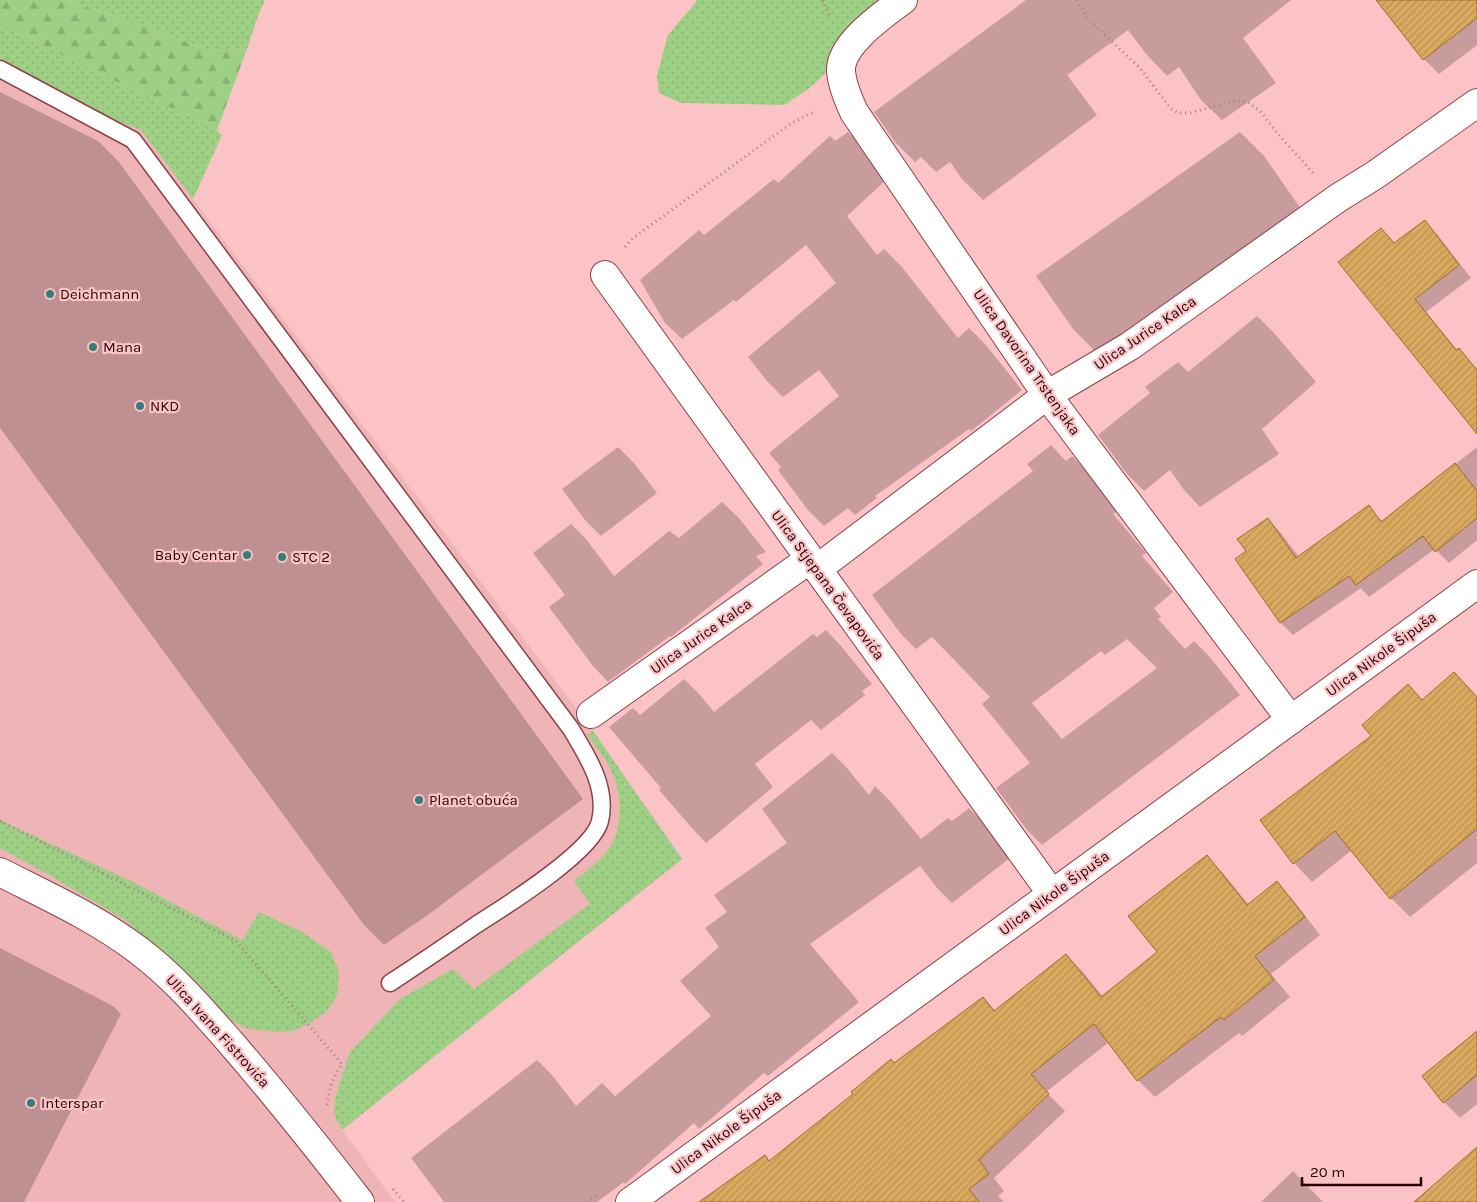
<svg xmlns="http://www.w3.org/2000/svg" width="1477" height="1202" font-family="Karla,sans-serif">
<defs>
<pattern id="grass-dots" width="8" height="8" patternUnits="userSpaceOnUse" patternTransform="scale(1.25)"><rect width="8" height="8" fill="#9dcf85"/><path d="M2 2h.1M6 6h.1" fill="none" stroke="#87b071" stroke-width="1.8" stroke-linecap="round"/></pattern>
<pattern id="forest-firs" width="22" height="20" patternUnits="userSpaceOnUse" patternTransform="scale(1.25)"><rect width="22" height="20" fill="#9dcf85"/><path d="M5 1l3.5 6h-7zM16 11l3.5 6h-7z" fill="#87b071"/></pattern>
<pattern id="building-hatch" width="6" height="6" patternUnits="userSpaceOnUse" patternTransform="scale(1.25)"><rect width="6" height="6" fill="#daa960"/><path d="M-1 1l2-2M0 6l6-6M5 7l2-2" fill="none" stroke="#bb9052"/></pattern>
</defs>
<rect width="100%" height="100%" fill="#fbc3c5"/>
<path fill="#efb4b6" d="M0 52 141 130 593 731 682 859 342 1130 395 1202H0Z"/>
<path fill="url(#grass-dots)" d="M67 0H265L259 13 247 49 213 51Z
M696 0H883L823 76 807 90 784 105 681 103 659 93 657 75 668 35 696 2Z
M0 25 215 129 222 135 193 199 141 130 107 117 66 97 0 58Z
M593 731 682 859 342 1130 334 1114 335 1098 350 1052 400 999 453 969 474 989 590 904 574 881C586 871 601 861 610 847 616 839 618 828 619 818 623 784 608 760 587 735Z
M0 820 133 882 242 940 259 912 302 932 331 952 339 972 337 996 327 1011 312 1022 293 1031 275 1032 245 1028 227 1017 198 983 125 920 49 875 0 848Z"/>
<path fill="url(#forest-firs)" d="M0 0H67L213 51 247 49 217 130 0 25Z"/>
<path fill="#0003" fill-rule="evenodd" d="M1026 0H1291L1243 38 1276 83 1222 120 1201 100 1179 67 1167 76 1147 55 1128 30 1067 75 1097 115 983 200 962 179 950 162 936 172 921 157 915 162 895 142 874 112Z
M1393 0H1477V45L1439 74 1424 59 1384 7Z
M0 92 98 141 119 162 583 799 429 914 384 945 364 925 0 428Z
M848 132 864 148 886 180 847 216 877 255 884 249 901 266 958 338 969 328 985 344 1022 390 971 431 969 429 875 496 877 498 855 515 848 508 824 526 808 510 778 470 781 467 769 453 839 396 819 370 783 397 767 381 748 357 836 283 806 245 736 302 734 300 682 339 665 323 640 280 699 230 704 235 774 179 778 183 830 136 835 141Z
M1240 132 1264 156 1301 209 1097 353 1073 329 1036 276Z
M1425 222 1437 234 1471 278 1426 312 1458 351 1459 350 1477 369V432L1381 229 1395 244Z
M1257 316 1274 333 1316 382 1262 429 1279 454 1200 507 1184 490 1170 470 1144 491 1128 475 1098 435 1150 393 1145 387 1178 362 1188 372Z
M1051 445 1066 461 1072 456 1087 471 1117 511 1113 514 1146 553 1142 556 1173 592 1154 608 1161 617 1158 619 1185 649 1194 641 1209 656 1240 695 1042 845 1027 830 996 788 1030 763 982 704 990 697 932 637 916 649 901 634 872 595 1033 471 1027 464ZM1127 639 1157 668 1062 739 1032 703 1101 651 1105 655Z
M618 447 634 463 657 493 601 536 585 520 562 489Z
M1477 447V540L1449 563 1435 549 1369 597 1361 588 1293 635 1281 623 1237 560 1248 552 1268 519 1280 532 1299 557 1368 507 1383 522Z
M722 502 738 517 766 552 756 556 763 564 671 637 670 636 608 682 593 666 549 607 565 595 533 553 571 524 586 539 614 576 669 531 679 538Z
M826 630 841 646 872 684 862 691 865 695 821 730 811 720 755 764 773 787 706 843 691 827 659 790 661 788 609 727 633 708 640 715 684 679 700 695 714 712 813 634 817 637Z
M1454 674 1477 697V863L1410 917 1391 898 1352 850 1312 882 1294 863 1423 701Z
M832 753 847 768 869 795 875 786 890 801 921 839 948 818 952 821 969 808 984 823 1010 858 952 903 937 888 920 866 810 944 859 1002 768 1076 764 1073 699 1129 694 1123 625 1184 624 1182 597 1202H444L411 1158 537 1060 552 1075 576 1106 602 1083 615 1096 711 1016 680 981 719 947 705 928 727 912 714 895 787 843 762 809Z
M1206 856 1223 873 1249 905 1277 883 1293 900 1320 935 1271 974 1290 997 1242 1036 1239 1033 1155 1097 1138 1080 1109 1042 1046 1092 1065 1111 994 1178 1004 1191 998 1196 1004 1202H715L765 1157 770 1162 894 1064 983 998 996 1011 1066 955 1083 972 1103 997 1158 952Z
M0 948 113 1006 121 1014 24 1202H0Z
M1477 1033V1104L1460 1118 1444 1102Z
M1293 1171 1323 1202H1261Z"/>
<path fill="url(#building-hatch)" stroke="#9c6e20" d="M1376 0H1477V18L1423 60Z
M1425 220 1459 265 1415 299 1456 350 1459 348 1477 370V434L1338 262 1381 228 1394 243Z
M1455 463 1477 491V518L1435 552 1423 536 1356 585 1349 576 1280 623 1235 559 1246 551 1237 539 1268 518 1296 558 1369 505 1381 522Z
M1454 672 1477 697V829L1390 899 1335 831 1293 864 1260 820 1371 736 1362 725 1408 684 1422 700Z
M1207 855 1247 905 1277 881 1305 917 1255 956 1274 980 1224 1020 1221 1017 1137 1081 1094 1024 1031 1074 1049 1094 979 1160 989 1174 969 1189 979 1202H699L765 1155 769 1161 853 1094 851 1092 891 1059 894 1063 983 997 994 1011 1066 954 1101 997 1157 952 1128 916Z
M1477 1031V1075L1443 1103 1422 1076Z
M1477 1147V1202H1414Z"/>
<g fill="none" stroke-linecap="round" stroke-linejoin="round">
<g stroke="#8f4048" stroke-width="19">
<path id="service" d="M0 69 133 140 571 729C587 756 608 787 600 821 593 852 504 907 476 925 447 945 419 964 390 983"/>
</g>
<g stroke="#8f4048" stroke-width="30">
<path id="minor" d="M903 0C883 15 840 44 841 71 842 85 848 99 854 112L1047 395 1291 720
M605 275 1052 894
M817 569 1047 395 1130 346 1338 198 1375 175 1477 103
M591 714 810 559
M0 872C47 896 96 918 138 950 174 977 202 1010 231 1043 276 1095 318 1148 360 1202
M630 1202 1477 584"/>
</g>
<path stroke="#aa7c7e" stroke-width="3" stroke-dasharray="1 4" stroke-linecap="butt" d="M823 0 830 18
M1077 0 1087 18 1140 68 1171 109 1179 113H1189L1234 101 1248 102 1260 111 1278 134 1313 173
M625 247 633 238 792 123 815 111
M0 821 236 941 342 1064C333 1077 329 1089 327 1105
M393 1189 404 1202
M587 1202 596 1195"/>
<use href="#service" stroke="#fff" stroke-width="16"/>
<use href="#minor" stroke="#fff" stroke-width="28"/>
</g>
<g fill="#347d7d" stroke="#fbc3c5" stroke-width="2">
<circle cx="50" cy="294" r="5"/>
<circle cx="93" cy="347" r="5"/>
<circle cx="140" cy="406" r="5"/>
<circle cx="247" cy="555" r="5"/>
<circle cx="282" cy="557" r="5"/>
<circle cx="419" cy="800" r="5"/>
<circle cx="31" cy="1103" r="5"/>
</g>
<g text-anchor="middle" stroke-width="4.5" stroke-linejoin="round" paint-order="stroke">
<g font-size="15" fill="#230508" stroke="#fbc3c5" text-anchor="start">
<text x="60" y="299">Deichmann</text>
<text x="103" y="352">Mana</text>
<text x="150" y="411">NKD</text>
<text x="237" y="560" text-anchor="end">Baby Centar</text>
<text x="292" y="562">STC 2</text>
<text x="429" y="805">Planet obuća</text>
<text x="41" y="1108">Interspar</text>
</g>
<g font-size="15" fill="#230508" stroke="#fbc3c5">
<text transform="translate(1145 333) rotate(-34)" y="5">Ulica Jurice Kalca</text>
<text transform="translate(1027 362) rotate(55)" y="5">Ulica Davorina Trstenjaka</text>
<text transform="translate(828 585) rotate(54)" y="5">Ulica Stjepana Čevapovića</text>
<text transform="translate(701 636) rotate(-35)" y="5">Ulica Jurice Kalca</text>
<text transform="translate(1381 654) rotate(-36)" y="5">Ulica Nikole Šipuša</text>
<text transform="translate(1054 893) rotate(-36)" y="5">Ulica Nikole Šipuša</text>
<text transform="translate(218 1031) rotate(48)" y="5">Ulica Ivana Fistrovića</text>
<text transform="translate(726 1132) rotate(-36)" y="5">Ulica Nikole Šipuša</text>
</g>
</g>
<path d="M1302 1177v8h119v-8" fill="none" stroke="#230508" stroke-width="2.5"/>
<text x="1310" y="1177" font-size="15" fill="#230508" stroke="#fbc3c5" stroke-width="4" paint-order="stroke">20 m</text>
</svg>
